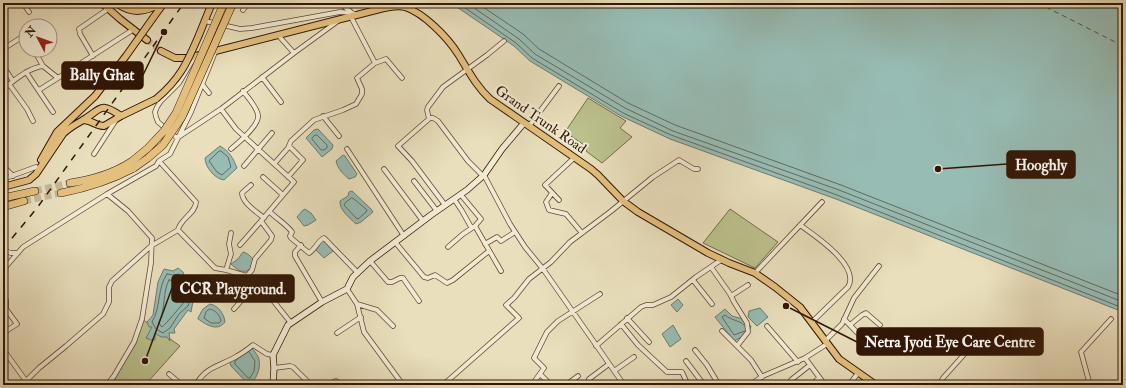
<svg xmlns="http://www.w3.org/2000/svg" width="1126" height="388" font-family="'IM FELL Double Pica',serif">
<rect width="100%" height="100%" fill="#e9dfbc"/>
<filter id="stains"><feTurbulence type="fractalNoise" baseFrequency=".005" numOctaves="4"/><feColorMatrix values="0 0 0 0 .2 0 0 0 0 .09 0 0 0 0 .02 0 0 0 .5 -.17"/></filter>
<radialGradient id="worn" r=".72"><stop offset=".6" stop-color="#630" stop-opacity="0"/><stop offset="1" stop-color="#630" stop-opacity=".3"/></radialGradient>
<path fill="#bbc18d" stroke="#766c4a" d="M588 98 626 121 620 128 632 137 602 163 586 151 587 147 565 132Z
M730 209 778 242 755 268 703 243Z
M142 319 180 346 145 385H107L134 342Z"/>
<path fill="#97bcb4" stroke="#6e7a6e" d="M451 3H1123V312L836 199 670 139 621 116 530 61 514 46Z
M318 129 333 145 332 149 322 157 306 138 314 130Z
M220 146C230 152 233 158 237 168L224 180C215 179 205 167 205 158Z
M343 155 345 156 357 174 355 177 349 179C343 174 338 169 336 161Z
M352 191 371 209 373 212 361 222 356 224C350 218 339 210 340 201L348 196 349 192Z
M305 209 311 213 316 220 308 225 304 226 297 217 303 210Z
M325 239 331 244 333 251 324 258 314 248Z
M243 252C249 254 252 257 255 263 248 275 240 273 231 264L238 259Z
M178 268 183 272 184 276 197 296 193 301 191 312 188 310 174 329 175 333H169L170 341 167 337H161L155 333V340H151L146 338 152 327H149L147 322 153 315 158 282 164 269 173 271Z
M678 299 683 305 677 312 671 305Z
M210 304C219 306 224 314 225 322 217 332 207 325 198 319V318L203 309Z
M760 308 768 317 757 326 748 317 749 311Z
M725 309 732 316 743 319 751 326 749 333 734 341 715 317Z
M673 325 681 339 670 347 662 334Z
M251 346C253 350 259 356 259 360 261 369 256 380 249 385L231 366 229 360Z"/>
<g fill="none" stroke-linecap="round" stroke-linejoin="round">
<path stroke="#64695d" stroke-width="1" d="M458 3 516 43 532 58 623 113 671 135 837 195 1123 308
M467 3 519 39 535 54 625 108 673 131 839 190 1123 302
M477 3 523 34 539 49 628 103 675 125 841 185 1123 296
M315 135H317L327 145V148L324 150H321L312 139Z
M221 151 228 157 231 167 222 175 217 172 209 161 218 152Z
M352 198 354 199 367 210 366 212 358 219 356 218 344 205 345 203Z
M167 274 173 275 179 274 191 296 188 306 179 314 170 328 163 333 156 329 152 322C161 308 157 288 167 274Z
M169 280 176 281 185 296C185 298 185 300 184 302 182 305 165 325 162 327L160 325 159 322C166 309 162 293 169 280Z
M210 309C215 310 220 315 221 321L219 323H211L204 318 206 312Z
M744 325C739 320 732 321 725 315L722 317 734 335 745 331
M238 359 235 361V364L248 378H250L254 371 255 361 249 352"/>
<path stroke="#555043" stroke-width="1" stroke-dasharray="5 4" stroke-linecap="butt" d="M1038 3 1123 46"/>
<path stroke="#c4b798" stroke-width="6" stroke-dasharray="6 3" stroke-linecap="butt" d="M147 40 161 51"/>
<path stroke="#c4b798" stroke-width="7" stroke-dasharray="7 3.5" stroke-linecap="butt" d="M35 191 70 183
M24 201 61 193"/>
<g stroke="#5f4834" stroke-width="5.5">
<path id="street" d="M23 3 29 12
M340 3 351 12
M243 10 248 3
M205 21 240 29 252 28 340 12 352 13 358 15
M278 35 294 53
M3 49 22 37H26
M34 50 43 66
M93 56 80 34 79 29 108 9
M195 56 179 83 161 101 157 107 155 112 156 117 158 122 177 138 221 109 294 53 338 21
M375 63 386 59 402 78
M3 66 13 81
M26 72 53 112
M262 77 281 102
M9 84 27 109 33 121
M202 84 209 93
M3 89C15 80 28 68 43 66L58 78 134 29
M39 90 58 78
M221 109 236 129 294 182 261 221 272 236 271 240 255 259 252 270 247 276
M323 116 339 136
M429 119 427 110 428 107 443 87 487 55 504 41
M529 126 559 86
M231 149C238 143 260 125 258 115 257 107 248 98 243 91
M347 149 404 236
M94 154 116 120
M159 161 196 202C196 213 180 219 178 230L215 268 226 270 247 276 267 293 291 323
M274 164 288 148 291 141 314 120 343 110 356 104 362 94V89L357 78 375 63 351 17
M3 166 13 176
M244 166 272 133
M384 169 423 221
M484 175 510 224 525 247 543 269 624 385
M263 177 283 195
M288 177 303 160 289 146
M3 179 36 167
M414 181 437 211
M251 185 242 193C242 203 257 212 264 218
M552 193 546 202 549 210 566 214 582 233
M107 194 128 211 152 238 151 263 142 319 134 342 114 376 107 385
M454 199 462 211 471 227
M559 200 545 185 574 158
M445 205 412 161 398 146 430 118H433L438 121 468 161 483 176
M270 212C277 219 286 224 292 232L290 236 291 238 309 253C316 249 318 240 324 238L358 273
M800 225C814 235 861 266 848 287L812 322
M475 226 501 271
M395 242 424 277 428 278 435 275 447 283 453 280 489 251
M485 244 497 237 501 241 515 232
M240 245 261 221
M301 245 295 252V256L322 302
M448 247 463 234 475 226 481 219 461 195
M5 251 11 253H18
M370 261 388 282H392L400 278H403L419 301
M711 267 730 294 734 302 747 323 748 332 737 346
M3 270 23 247 107 194 156 166 159 161 170 154 191 112 216 50
M226 270 231 254 229 244 231 233
M755 273 822 202
M693 280 712 304
M347 289 357 304 364 332 403 385
M3 295 6 300V309L17 324 3 333
M731 296 748 285
M357 304 377 310 393 326
M234 309 256 284
M627 318 649 342
M844 319 873 349
M621 324 638 345 667 372H682L688 385
M850 325 862 315 866 313 880 325
M767 326 798 362
M722 331 751 360 762 377
M337 333 361 317
M825 341 842 324 854 298 879 266
M596 346 641 307 646 305H653L671 297 696 277 721 260
M3 349 26 381 31 385
M695 350 707 365 719 385
M805 358 825 385
M686 361 704 385
M274 368 290 366 293 367 311 385
M614 371 634 357
M169 374 182 385
M540 374 551 385
M589 379 609 364
M757 380 760 385
M26 381 39 368 66 346 103 314 109 302V287L112 281 151 246 178 230
M198 385 197 383C207 366 221 366 237 356 243 353 248 349 253 345L267 354 273 355
M327 385 336 381 341 385
M443 385 519 318 506 305 514 298 529 279 551 262 570 242 610 212 653 177 679 160 694 169H698
M532 385 544 368 534 358 547 332 558 321 600 294
M566 385 578 376
M750 385 763 376 805 358 827 344
M791 385 790 384 791 380 810 365
M811 385 819 378
M849 385 858 373
M939 385 943 378 969 349
M1090 385 1081 352 1111 319
M1120 385 1123 382"/>
</g>
<g stroke="#311606" stroke-width="7">
<path id="secondary" d="M273 385 274 368 273 355 288 325 322 302 347 289 353 277 370 261 431 215 467 190 484 175 502 149 524 123"/>
</g>
<g stroke="#311606" stroke-width="8">
<path id="primary" d="M102 3 120 19 147 40
M116 3C133 15 145 12 163 3
M153 18 164 3
M199 35 212 3
M161 51 175 58H188L384 8C391 7 398 5 405 7 424 13 448 38 458 54 468 70 476 86 490 99L591 169 598 175 623 201 638 212 708 253 729 263 755 273 775 287 800 307 839 359 876 385
M83 120C91 120 96 126 104 126L121 116 156 99
M41 160 57 132 95 96
M3 187 29 180 36 174 63 134C70 127 75 125 83 120 102 109 99 101 121 116"/>
</g>
<g stroke="#311606" stroke-width="8">
<path id="highway" d="M70 183C91 180 112 174 131 162
M61 193C87 188 110 181 134 168
M3 198 35 191
M3 207 24 201"/>
</g>
<use href="#street" stroke="#f1ead3" stroke-width="4"/>
<use href="#secondary" stroke="#f1ead3" stroke-width="5.5"/>
<use href="#primary" stroke="#e4c07e" stroke-width="6"/>
<use href="#highway" stroke="#e4c07e" stroke-width="7"/>
<path stroke="#311606" stroke-width="1.5" stroke-dasharray="7 7" stroke-linecap="butt" d="M3 249 37 208 184 3"/>
<g stroke="#311606" stroke-width="8" stroke-linecap="butt">
<path id="primary-bridge" d="M95 96 126 56 153 18
M156 99C180 79 187 63 199 35"/>
</g>
<g stroke="#311606" stroke-width="8" stroke-linecap="butt">
<path id="highway-bridge" d="M131 162 148 148 164 131 176 113 224 3
M134 168 148 158 163 145 182 117 233 3"/>
</g>
<use href="#primary-bridge" stroke="#e4c07e" stroke-width="6"/>
<use href="#highway-bridge" stroke="#e4c07e" stroke-width="7"/>
</g>
<g text-anchor="middle" stroke-width="4" stroke-linejoin="round" paint-order="stroke">
<g font-size="14" fill="#311606" stroke="#f1ead3">
<text transform="translate(541 119) rotate(35)" y="5">Grand Trunk Road</text>
</g>
</g>
<path fill="none" stroke="#311606" stroke-width="1.5" d="M164 32L143 75M938 169L1007 164M145 361L172 288M786 306L857 342"/>
<g fill="#311606" stroke="#f1ead3" stroke-width="1.5">
<circle cx="164" cy="32" r="4"/>
<circle cx="938" cy="169" r="4"/>
<circle cx="145" cy="361" r="4"/>
<circle cx="786" cy="306" r="4"/>
</g>
<g fill="#311606" stroke="#311606" stroke-width="1.5">
<rect x="62" y="62" width="81" height="27" rx="4"/>
<rect x="1007" y="151" width="68" height="27" rx="4"/>
<rect x="172" y="275" width="122" height="27" rx="4"/>
<rect x="857" y="328" width="186" height="27" rx="4"/>
</g>
<g font-size="15" text-anchor="middle" font-weight="bold" fill="#fff">
<text x="102" y="80">Bally Ghat</text>
<text x="1041" y="170">Hooghly</text>
<text x="233" y="294">CCR Playground.</text>
<text x="950" y="347">Netra Jyoti Eye Care Centre</text>
</g>
<rect width="1126" height="388" fill="none" stroke="#e9dfbc" stroke-width="16"/>
<rect x="4" y="4" width="1118" height="380" fill="none" stroke="#311606" stroke-width="2"/>
<rect x="8" y="8" width="1110" height="372" fill="none" stroke="#311606"/>
<g transform="translate(38 38) rotate(311)"><circle r="19" fill="#f1ead3" stroke="#a49581"/>
<path d="M0-3L7 15L0 10L-7 15Z" fill="#8f2418"/>
<text y="-6" font-size="11" font-weight="bold" text-anchor="middle" fill="#311606">N</text>
</g>
<rect width="100%" height="100%" filter="url(#stains)"/>
<rect width="100%" height="100%" fill="url(#worn)"/>
</svg>
